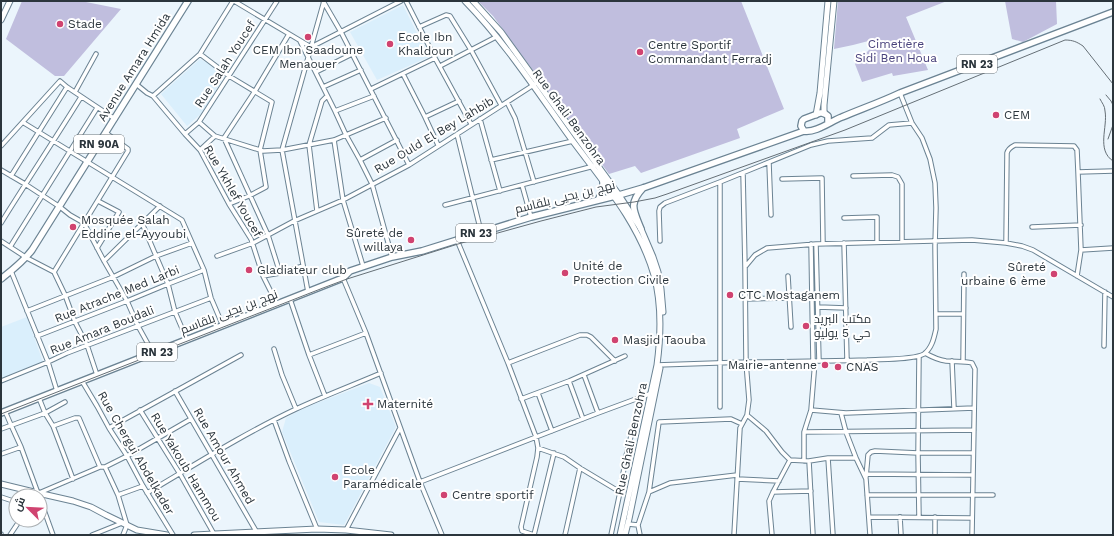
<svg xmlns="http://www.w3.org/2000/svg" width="1114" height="536" font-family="'Work Sans',Cairo,sans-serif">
<rect width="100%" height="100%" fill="#ebf5fc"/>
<path fill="#daeffc" d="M403 5 429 57 377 80 350 32Z
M200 59 226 73 202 113 187 126 161 94Z
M27 317 43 362 1 378V327Z
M369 383 380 387 396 427 344 525 319 522 282 432 286 418 304 408Z"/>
<path fill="#c0bede" d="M22 1H81L121 9 64 76H55L6 39Z
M478 1H741L784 109 737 129 740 138 641 173 635 166 609 174 493 16Z
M838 1H947L906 17 928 70 893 76 892 73 862 82 855 64 874 45 876 39 853 45 834 49Z
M1005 1H1056L1057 24 1023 42 1012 39Z"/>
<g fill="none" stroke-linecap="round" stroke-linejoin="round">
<g stroke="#6b8393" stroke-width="5.5">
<path id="street" d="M234 1 311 47 401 1
M323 1 341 32 409 165
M406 1 435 58 471 124
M419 27 446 15 450 16 471 50 501 105
M300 41 335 111 346 135 360 160 372 184 392 257
M200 54 229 76 272 102 260 150 266 187 249 196 229 204
M440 66 496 37
M316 72 352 54
M403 74 425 117 438 145
M136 84 147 93 153 96 185 134 200 150 229 204 251 239 263 276 277 304
M323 87 361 70
M371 89 435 58
M75 92 96 54
M153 96 200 54 233 1
M507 102 515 118 534 182
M335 111 374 96
M425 117 459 101
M480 119 500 191
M199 122 215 136
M24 123 182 220 204 270 211 298 223 326
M185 134 199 122 277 1
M457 134 481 232
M334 140 343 200 363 266
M1 146 60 81 67 87 115 119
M200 150 215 136 263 151 282 150 334 140 386 118
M360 160 397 140
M491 160 573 141
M769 163 771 215
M1 170 25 184 60 207 70 215 84 223 104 261 127 301 138 326 153 353
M743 173 745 267
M11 176 67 87
M853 176 892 175 898 177 902 184V242
M782 179 822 178 823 244
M720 182V407
M522 185 531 217
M445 205 594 166
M317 211 309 145 322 101 327 96
M844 218 877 217V242
M1 223C27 181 55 139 81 97
M142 223 168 284 175 312 187 340
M1032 227 1081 225
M457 240 508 363 536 437 538 448 537 457 521 527 522 531 534 535
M1 241 27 258 54 272 65 295 75 322 87 345 97 375
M660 241 659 211 660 207 665 203 720 182 811 145 828 141 872 138 889 125 912 123
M844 243 847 360
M1006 243 1007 153C1008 149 1011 147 1015 145L1074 146 1077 150 1078 172 1113 171
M811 244 813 361
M816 244 819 361
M10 247 97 108
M97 248 119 212 98 201
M1081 250 1113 248
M217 256 253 243 294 221 343 200 409 165 535 84
M104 261 160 206
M11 271 48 362 57 391
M54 272 128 151V149L106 133
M280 273 268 235 224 138 255 91 289 34
M263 276 280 273 303 266
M788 276 791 327
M1077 276 1081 250 1078 172
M343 278 366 333 420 482 442 535
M308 292 282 150 324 1
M290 299 309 355 325 396
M745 299 789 298
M818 307 846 308
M27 311 113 277 156 256 192 243
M936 314H963
M37 336 127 301 168 284 204 270
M1104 346 1105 292
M274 349 282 375 296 409
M925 353C932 357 939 360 946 361 955 362 964 361 972 363L975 369 972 535
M309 355 366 333
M919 357 918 453 919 517
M952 361 954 408
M963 361 964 274
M508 363 580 335H587L591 337 615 361
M657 365 746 362 745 267 755 255 767 248 816 244 972 240 1006 243 1022 246 1033 250 1113 297
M584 375 598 413
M1 381 48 362 67 353 211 298
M82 381 97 406 109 428 127 456 143 486 173 535
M569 381 583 419
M175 391 256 531
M538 393 552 431
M39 398 45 413 53 426 73 479
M521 399 569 381 625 356
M140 410 180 474 214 534
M811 410 846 413 974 408
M5 411 11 425 21 447 39 496
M841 413 846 432 856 458
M747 415 766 431 782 452 790 460 809 461 828 458H856L866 479 870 535
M274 420 289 461 317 529
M53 426 75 418H79L100 467
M109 428 241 355
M1 429 45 413 65 402
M804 432 974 430
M538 448 564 457 580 468 620 492
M1 454 21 447
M828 458 833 535
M804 461V432L811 410 815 361
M809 461 813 535
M105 467 118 495 127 525 123 535
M866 474 973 475
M866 477 868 455 871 452 875 451 918 453H973
M737 479 779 481
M420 482 598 413 652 393
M649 492 659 422 731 419 742 424
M773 492 811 491
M39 493 100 467H105L127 456 191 419
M147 493C196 464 245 433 296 409 324 396 353 385 381 373
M118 495 143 486
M867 495H993
M1 497 16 502
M40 499 53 535
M869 517 972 518
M900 517 901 535
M935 517V535
M628 524 638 525 649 492 670 483 737 475
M638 525 640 535
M346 530 400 428
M1 534V535
M10 535 20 520
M92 535 122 523
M534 535 554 453
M565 535 580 468
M611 535 620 492 626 456 638 408
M734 535 740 428 747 415 749 400 746 362C787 362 827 361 867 360 880 359 914 360 924 354 932 348 934 338 936 329L935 246 936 208 935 183 930 159 922 138 912 123 900 93
M772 535 769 501 773 492 790 460"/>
</g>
<g stroke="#6b8393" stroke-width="7">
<path id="secondary" d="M465 1C506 43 538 93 572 140 604 183 639 223 654 275 662 304 661 335 657 365L620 535
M473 1 501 32 619 195 641 229 653 257 658 272 661 289 663 312
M1 20 10 1
M824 114V105L834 1
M816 115 820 93 828 1
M1 484 38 493 73 501 91 507 106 515 137 530 167 535
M194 535 317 529 346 530 391 535
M625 535 629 519 660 368"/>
</g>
<g stroke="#6b8393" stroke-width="8">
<path id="primary" d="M804 131 801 126 802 121 804 119 820 113H824L828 116V123
M598 200 603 191V181
M641 229C634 211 628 204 643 188
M1 279C12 270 23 262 32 250L188 1
M1 413 343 278 350 271 392 257 422 251 531 217 619 195 643 188 804 131C816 133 831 121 842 117 861 109 881 102 900 93L1113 12"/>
</g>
<use href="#street" stroke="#fff" stroke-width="3.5"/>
<use href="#secondary" stroke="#fff" stroke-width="5"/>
<use href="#primary" stroke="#fff" stroke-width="5.5"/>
<path stroke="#656f76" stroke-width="1" d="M1106 95 1111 101 1113 105
M1100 99C1102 103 1105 106 1105 111 1108 127 1096 150 1113 161
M1108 139 1113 125
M1 414 323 288 347 279 458 244 541 221 596 207 634 202 655 198 667 194 845 130 1065 40C1073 40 1077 42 1083 46L1113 84"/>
</g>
<g fill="#d04370" stroke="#fff" stroke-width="1.5">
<circle cx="60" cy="24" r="4"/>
<circle cx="308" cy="37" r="4"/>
<circle cx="390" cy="44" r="4"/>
<circle cx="640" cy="52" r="4"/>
<circle cx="996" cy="115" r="4"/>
<circle cx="73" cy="227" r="4"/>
<circle cx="411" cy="240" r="4"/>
<circle cx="249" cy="270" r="4"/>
<circle cx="565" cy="273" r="4"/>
<circle cx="1054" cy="274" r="4"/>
<circle cx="730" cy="295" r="4"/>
<circle cx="806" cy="326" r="4"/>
<circle cx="615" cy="340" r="4"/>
<circle cx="825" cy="365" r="4"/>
<circle cx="838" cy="367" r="4"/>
<path d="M366 398h4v4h4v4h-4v4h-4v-4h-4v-4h4z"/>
<circle cx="335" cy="477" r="4"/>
<circle cx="444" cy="495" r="4"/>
</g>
<g text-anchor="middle" stroke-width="4" stroke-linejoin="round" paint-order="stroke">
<g fill="#fff" stroke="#6b7276" stroke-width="1">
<rect x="957" y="55" width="40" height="18" rx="3"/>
<rect x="74" y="135" width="50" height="18" rx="3"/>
<rect x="456" y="224" width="40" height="18" rx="3"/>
<rect x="137" y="343" width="40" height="18" rx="3"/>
</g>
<g font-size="11" font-weight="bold" fill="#2b353c">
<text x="977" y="68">RN 23</text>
<text x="99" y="148">RN 90A</text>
<text x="476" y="237">RN 23</text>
<text x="157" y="356">RN 23</text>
</g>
<g font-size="12" fill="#2b353c" stroke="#fff" text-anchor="start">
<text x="68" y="28">Stade</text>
<text x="398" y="41">Ecole Ibn<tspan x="398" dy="14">Khaldoun</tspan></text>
<text x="648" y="49">Centre Sportif<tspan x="648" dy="14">Commandant Ferradj</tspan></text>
<text x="308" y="54" text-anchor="middle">CEM Ibn Saadoune<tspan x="308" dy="14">Menaouer</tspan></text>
<text x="1004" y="119">CEM</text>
<text x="81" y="224">Mosquée Salah<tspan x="81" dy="14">Eddine el-Ayyoubi</tspan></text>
<text x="403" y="237" text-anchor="end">Sûreté de<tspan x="403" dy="14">willaya</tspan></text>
<text x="573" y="270">Unité de<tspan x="573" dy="14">Protection Civile</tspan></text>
<text x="1046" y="271" text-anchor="end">Sûreté<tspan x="1046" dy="14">urbaine 6 ème</tspan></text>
<text x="257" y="274">Gladiateur club</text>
<text x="738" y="299">CTC Mostaganem</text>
<text x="814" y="323">مكتب البريد<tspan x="814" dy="14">حي 5 يوليو</tspan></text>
<text x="623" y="344">Masjid Taouba</text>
<text x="817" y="369" text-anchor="end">Mairie-antenne</text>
<text x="846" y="371">CNAS</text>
<text x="377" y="408">Maternité</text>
<text x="343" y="474">Ecole<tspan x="343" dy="14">Paramédicale</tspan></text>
<text x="452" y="499">Centre sportif</text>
</g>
<g font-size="12" fill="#48417b" stroke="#fff">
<text x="896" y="48">Cimetière<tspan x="896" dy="14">Sidi Ben Houa</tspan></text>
</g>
<g font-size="12" fill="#2b353c" stroke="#fff">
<text transform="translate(225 64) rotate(-57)" y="4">Rue Salah Youcef</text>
<text transform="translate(134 67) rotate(-58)" y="4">Avenue Amara Hmida</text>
<text transform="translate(569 117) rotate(54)" y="4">Rue Ghali Benzohra</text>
<text transform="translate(434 135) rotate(-31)" y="4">Rue Ould El Bey Lahbib</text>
<text transform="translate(233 191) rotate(60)" y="4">Rue Ykhlef Youcef</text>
<text transform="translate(565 197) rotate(-14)" y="4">نهج بن يحيى بلقاسم</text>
<text transform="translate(117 294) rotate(-22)" y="4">Rue Atrache Med Larbi</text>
<text transform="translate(229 312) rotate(-21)" y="4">نهج بن يحيى بلقاسم</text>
<text transform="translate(102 330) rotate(-22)" y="4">Rue Amara Boudali</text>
<text transform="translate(631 439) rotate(-78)" y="4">Rue Ghali Benzohra</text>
<text transform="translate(136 453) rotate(60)" y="4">Rue Chergui Abdelkader</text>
<text transform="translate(224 456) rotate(60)" y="4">Rue Amour Ahmed</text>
<text transform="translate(186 467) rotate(59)" y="4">Rue Yakoub Hammou</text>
</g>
</g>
<rect width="1114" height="536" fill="none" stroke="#2b353c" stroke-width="4"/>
<g transform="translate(28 508) rotate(294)"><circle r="19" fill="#ffffff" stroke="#aaaeb1"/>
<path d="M0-3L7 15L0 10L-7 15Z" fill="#d04370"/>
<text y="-6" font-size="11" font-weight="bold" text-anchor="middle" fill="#2b353c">ش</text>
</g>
</svg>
